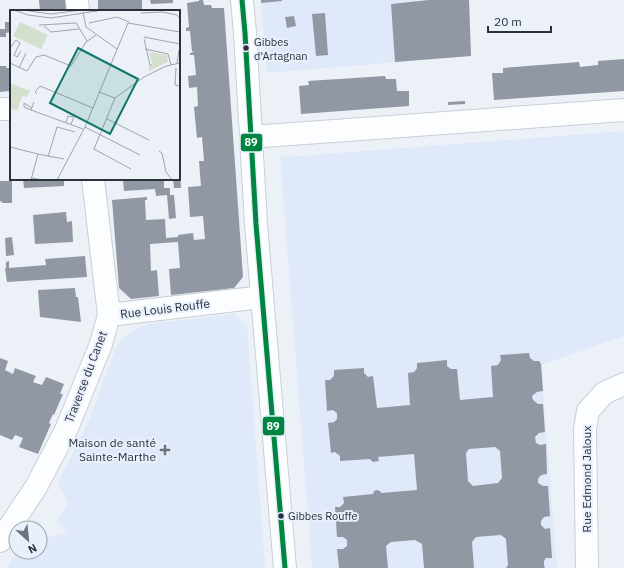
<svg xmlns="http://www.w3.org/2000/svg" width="624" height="568" font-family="'IBM Plex Sans',sans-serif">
<rect width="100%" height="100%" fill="#ecf1f7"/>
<path fill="#e0e9f9" d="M261 0H469L471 56 267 73Z
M624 131V336L541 365 557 568H312L280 156 286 157Z
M234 314 247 325 265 568H6L15 554 25 552H40V544L46 538 67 532 56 521 68 504 63 492 58 483 90 418 113 355 117 346 124 338 130 332 137 328 149 324Z"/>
<path fill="#9198a4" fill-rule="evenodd" d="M39 0H66L67 11H40Z
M98 0H142V11H98Z
M150 0H173V3L151 4Z
M199 0H203L204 5H211L212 8H224L243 277 234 288 171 295 169 269 180 268 178 242 150 244 151 271 157 270 159 296 131 299 119 288 112 200 147 197V200H145L146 220 165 219 166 238 178 237V235L193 233 194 240 205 239 203 216 190 217 188 187 201 186 199 161H204L202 137 197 138 194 107 198 106 197 87 189 88 188 76 196 75 194 55H190V53L194 52V51L192 52 190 31H186V28L189 27 187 3 199 1Z
M261 0H282V1L261 3Z
M429 0H469L471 56 395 62 391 4Z
M325 13 328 55 316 56 312 14Z
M294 16 296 26 287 28 285 17Z
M5 22H11V32L6 33V37H0V29H5Z
M624 59V91L494 100 492 73H503V68L579 62 580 67 598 65V61Z
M0 66H6L7 68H11V91L0 92Z
M385 76 386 79H396L397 91H409V106L301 114 299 86 309 85 308 81Z
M465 101V104L448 105V102Z
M179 175H180L181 188H174L173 179H179Z
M23 179H64V186L24 188Z
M118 179H160V181L164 180V188H170V195H174L176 218 169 219 167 195 156 196 155 189 124 191 123 180 120 181Z
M0 181H12V203H2V201L0 202Z
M66 212 67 222 72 221 73 242 35 244 33 215Z
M12 237 14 255 6 256 5 238Z
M85 256 87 277 7 282 5 268H6V262L9 261V268L46 265 45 259Z
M75 288 76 297H78L81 322 40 317 38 290Z
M529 353 530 358 534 361H539L541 364 543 391 537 392 532 396 533 400 538 404H543L545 432 539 433 535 437 536 443 540 445 546 444 547 474 541 475 538 479V483L543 486H548L550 516 544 517 541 521V525L545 529 550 528 552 558H546L544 561V566L545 568H506L508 565 506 539 501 535 476 537 472 542 474 568H424L422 544 415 540 391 542 386 546 388 568H339L337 549H343L347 546V540L343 537H337L335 507H340L344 503 343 497 373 494 374 491 378 490 381 492V493L417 490 414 454 378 457 379 461 373 462 370 459 340 461V456L335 452 331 453 328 423 334 422 337 419V413L333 410 327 411 325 380H330L334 376V370L364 368V373L368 377 373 376 377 408 410 405 408 373 414 372 417 368V363L447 360V366L451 369H457L460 400 493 397 491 366 498 365 501 360 500 355ZM495 447 500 451 502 478 498 483 473 486 468 481 466 453 469 449Z
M0 358 8 361 5 370 13 374 15 368 36 376 33 382 42 385 46 377 64 384 60 394H63L54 415 53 414 49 423 51 424 38 454 19 447 23 438 15 435 12 440 0 435Z"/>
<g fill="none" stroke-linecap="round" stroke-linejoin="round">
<g stroke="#c9cfd7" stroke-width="24">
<path id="minor" d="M77 0 78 11
M242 0 245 33 256 224 285 568
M0 109H11
M251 137 624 110
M109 315 262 297
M0 541 36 487 67 428 101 344 109 315 93 179
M587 568 585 429 588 411 604 393 624 384"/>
</g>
<use href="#minor" stroke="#fcfdfe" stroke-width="22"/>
<g stroke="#e8f0fc" stroke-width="8">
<path id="bus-1" d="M242 0 245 33 256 224 285 568"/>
</g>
<use href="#bus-1" stroke="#008540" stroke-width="5"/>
</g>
<g fill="#2a303c" stroke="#e8f0fc" stroke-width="1.5">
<circle cx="246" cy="48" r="3.5"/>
<circle cx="281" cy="516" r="3.5"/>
</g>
<path fill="#6e747d" stroke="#e8f0fc" stroke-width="1.5" d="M163 444h4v4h4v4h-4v4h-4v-4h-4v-4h4z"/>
<g text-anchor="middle" stroke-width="4" stroke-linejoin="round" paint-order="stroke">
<g font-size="11" fill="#2a303c" stroke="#e8f0fc" text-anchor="start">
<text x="254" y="46">Gibbes<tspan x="254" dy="14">d'Artagnan</tspan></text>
<text x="288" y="520">Gibbes Rouffe</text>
</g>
<g font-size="12" fill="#2a303c" stroke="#e8f0fc">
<text transform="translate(165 309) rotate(-7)" y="4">Rue Louis Rouffe</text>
<text transform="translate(86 377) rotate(-69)" y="4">Traverse du Canet</text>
<text transform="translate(587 479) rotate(-90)" y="4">Rue Edmond Jaloux</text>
</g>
<g font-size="12" fill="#2a303c" stroke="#e8f0fc" text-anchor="end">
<text x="156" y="447">Maison de santé<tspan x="156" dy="14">Sainte-Marthe</tspan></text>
</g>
</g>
<g transform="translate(10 10)">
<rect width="170" height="170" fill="#ecf1f7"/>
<path d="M10 12 38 25 31 39 3 26ZM139 42 157 45 158 52 139 61 138 57 143 55ZM0 73 20 81 17 87 12 86 7 101 0 98Z" fill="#d4dfce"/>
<path fill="none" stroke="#9ea4ac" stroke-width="1" d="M4 0 18 5 41 8 93 0M13 0 41 4 71 0M73 2 76 17 107 39M131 3 152 2 167 5 170 9M79 13 107 7 119 12M29 15 66 13 77 31M34 16 41 22 69 19M134 27 170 34M134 29 140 55H142M0 38 6 30 10 33 4 45 7 47 11 41M135 39 158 44 161 55M0 53 17 61 26 47 34 45 61 56 76 32 86 25M167 54 169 40M9 58 16 43M166 58 165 75 170 76M89 82 105 88M27 84 25 82 30 76 83 98M170 87V127M24 92 21 100 73 119M21 100 14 97V93L22 98M97 109 139 130M56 112 58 106 64 107 61 114M75 117 130 145M0 137 28 144 21 170M149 141 152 143 156 162 162 170M28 144 54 149M38 147 47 117 65 122M121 159 84 139 105 88 134 67 156 56 170 53M21 168 33 170M47 170 75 117 118 13 170 22"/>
<path fill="#0f766e" fill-opacity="0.15" stroke="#0f766e" stroke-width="2" d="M68 38 128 69 100 124 40 93Z"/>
<rect width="170" height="170" fill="none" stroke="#2a303c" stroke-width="2"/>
</g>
<g stroke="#e8f0fc" stroke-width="1.5">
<rect x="240" y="133" width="23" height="19" rx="4" fill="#008540"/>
<rect x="262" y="416" width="23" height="20" rx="4" fill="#008540"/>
</g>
<g font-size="11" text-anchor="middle" font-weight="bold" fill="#fff">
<text x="251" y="146">89</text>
<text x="273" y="430">89</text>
</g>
<g transform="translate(28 540) rotate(153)"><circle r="19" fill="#e8f0fc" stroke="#9ca3af"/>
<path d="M0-3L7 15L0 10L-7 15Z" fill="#6e747d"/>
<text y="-6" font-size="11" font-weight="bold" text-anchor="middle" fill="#2a303c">N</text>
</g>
<path d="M488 26v6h63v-6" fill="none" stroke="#2a303c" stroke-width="2"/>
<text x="494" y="26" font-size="12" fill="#2a303c" stroke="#e8f0fc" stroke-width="3" paint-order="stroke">20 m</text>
</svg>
